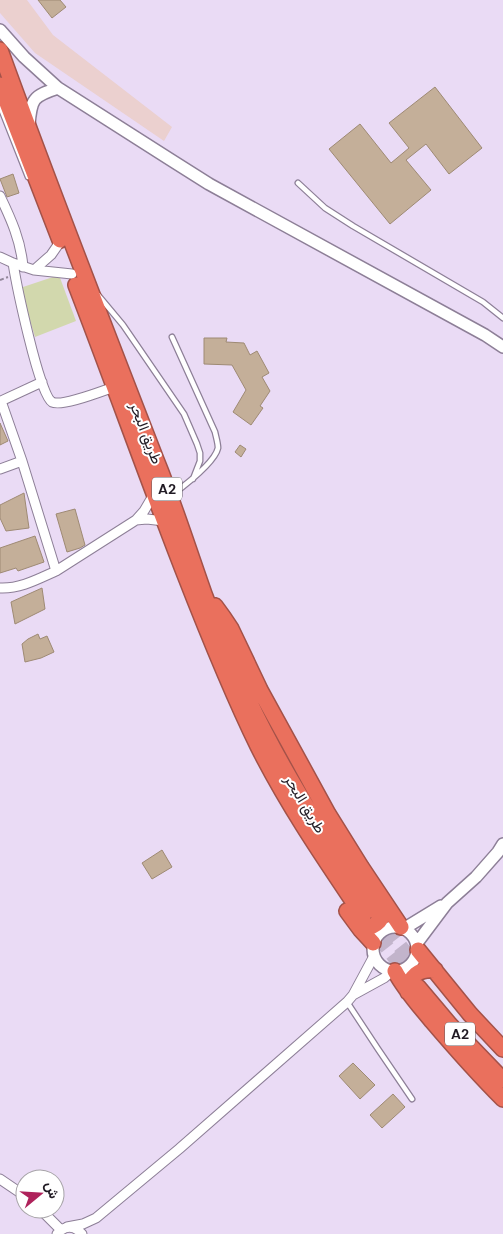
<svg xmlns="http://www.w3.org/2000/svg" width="503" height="1234" font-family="'DM Sans',Vazirmatn,sans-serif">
<rect width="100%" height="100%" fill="#eadbf5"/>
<path fill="#ebd0cf" d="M0 0H27L53 35 172 127 164 141 35 53 0 13Z"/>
<path fill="#d2d8ad" d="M59 275 76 321 35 337 20 288Z"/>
<path fill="#c4af99" stroke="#9e8a74" d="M38 0H60L66 7 52 18Z
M435 87 482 148 449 174 426 144 406 160 431 190 390 224 329 149 360 124 391 163 409 148 389 123Z
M13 174 19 193 7 197 0 179Z
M204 338H227L226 342 244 343 250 355 257 351 269 373 262 377 270 391 260 406 263 408 251 425 233 412 246 390 232 365 204 364Z
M0 423 8 441 0 445Z
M240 445 246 449 241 457 235 452Z
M24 493 29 528 6 531 0 518V505Z
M75 509 85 545 80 548 67 552 56 514Z
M35 536 44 562 18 571 16 568 0 573V548Z
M42 588 45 609 15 624 11 602Z
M38 634 40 639 47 636 54 652 41 658 25 662 22 644 28 639Z
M162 850 172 867 152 879 142 863Z
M353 1063 375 1085 360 1099 339 1076Z
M393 1094 405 1107 382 1128 370 1115Z"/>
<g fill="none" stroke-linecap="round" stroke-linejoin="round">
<path stroke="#c2b4cb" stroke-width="15" stroke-dasharray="15 8" stroke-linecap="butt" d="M372 910 428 982
M364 918 418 987"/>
<g stroke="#8d7f97" stroke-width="7">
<path id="lane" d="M0 106 28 177
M298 183 325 208 353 226 483 302 503 318
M98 295 123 325 184 414 197 444 200 453V461L193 479
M172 337 215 432C216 437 218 443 218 448 215 462 184 486 172 495
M347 1002 378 1049 412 1099"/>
</g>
<g stroke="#8d7f97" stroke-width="11">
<path id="street" d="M0 196C11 219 21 241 23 267
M0 257 13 263 34 270 72 274
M13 263C16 282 39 395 52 402 62 407 102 391 114 387
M34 270 51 255 60 242
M42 382 1 401 22 461 56 571
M0 469 22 461
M136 520 147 519 164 521
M0 588C20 589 38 579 56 571L136 520 144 511 154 494
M353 995 384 978 392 971
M0 1179 25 1196
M40 1209 61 1230
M67 1227 83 1224 96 1218 179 1149 347 1002 353 995 374 956
M57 1234C65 1225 74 1225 82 1234"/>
</g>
<g stroke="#8d7f97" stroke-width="14">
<path id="secondary" d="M0 30 24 57 58 88 171 160 209 184 485 335 503 347
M29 125C31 99 33 96 58 88
M373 949a22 22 0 1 1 44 0a22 22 0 1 1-44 0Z
M405 928 441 906
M417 943 447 903 476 877 498 852 503 844"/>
</g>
<g stroke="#a35249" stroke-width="18">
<path id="highway" d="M0 50C50 188 103 324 156 460 174 504 188 549 204 594 216 626 229 658 244 690 279 767 326 838 372 910
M0 85 60 240
M76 285C113 381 147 477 184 572 207 631 230 689 258 746 288 806 326 861 363 916
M215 606 223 617 231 629 260 690 328 814 361 867 401 927
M347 911 361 930 373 943
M361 930C378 926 384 920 385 903
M418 950 470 1014 503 1049
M395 971C405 990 419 1005 432 1021 455 1048 478 1074 503 1099
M418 987 450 1025 503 1080
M408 992C409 976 419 968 435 970"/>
</g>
<path stroke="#918699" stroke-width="2" stroke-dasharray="4 2.5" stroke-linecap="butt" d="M0 280 8 277"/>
<use href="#lane" stroke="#fff" stroke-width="4.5"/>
<use href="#street" stroke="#fff" stroke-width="9"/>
<use href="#secondary" stroke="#fff" stroke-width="11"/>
<use href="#highway" stroke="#ea705d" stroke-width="15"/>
</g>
<g text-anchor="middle" stroke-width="4" stroke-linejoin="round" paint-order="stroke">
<g fill="#fff" stroke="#635f65" stroke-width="1">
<rect x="152" y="477.5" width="30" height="23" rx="4"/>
<rect x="445" y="1022.5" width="30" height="23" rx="4"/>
</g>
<g font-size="14" font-weight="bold" fill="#201a23">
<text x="167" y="494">A2</text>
<text x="460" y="1039">A2</text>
</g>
<g font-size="15" fill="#201a23" stroke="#fff">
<text transform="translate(146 433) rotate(69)" y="5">طريق البحر</text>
<text transform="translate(305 804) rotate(59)" y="5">طريق البحر</text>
</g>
</g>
<g transform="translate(40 1194) rotate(72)"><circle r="24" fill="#ffffff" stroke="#a6a3a7"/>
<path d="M0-4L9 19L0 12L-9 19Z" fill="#af225b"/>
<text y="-8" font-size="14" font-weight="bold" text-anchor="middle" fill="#201a23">ش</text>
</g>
</svg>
